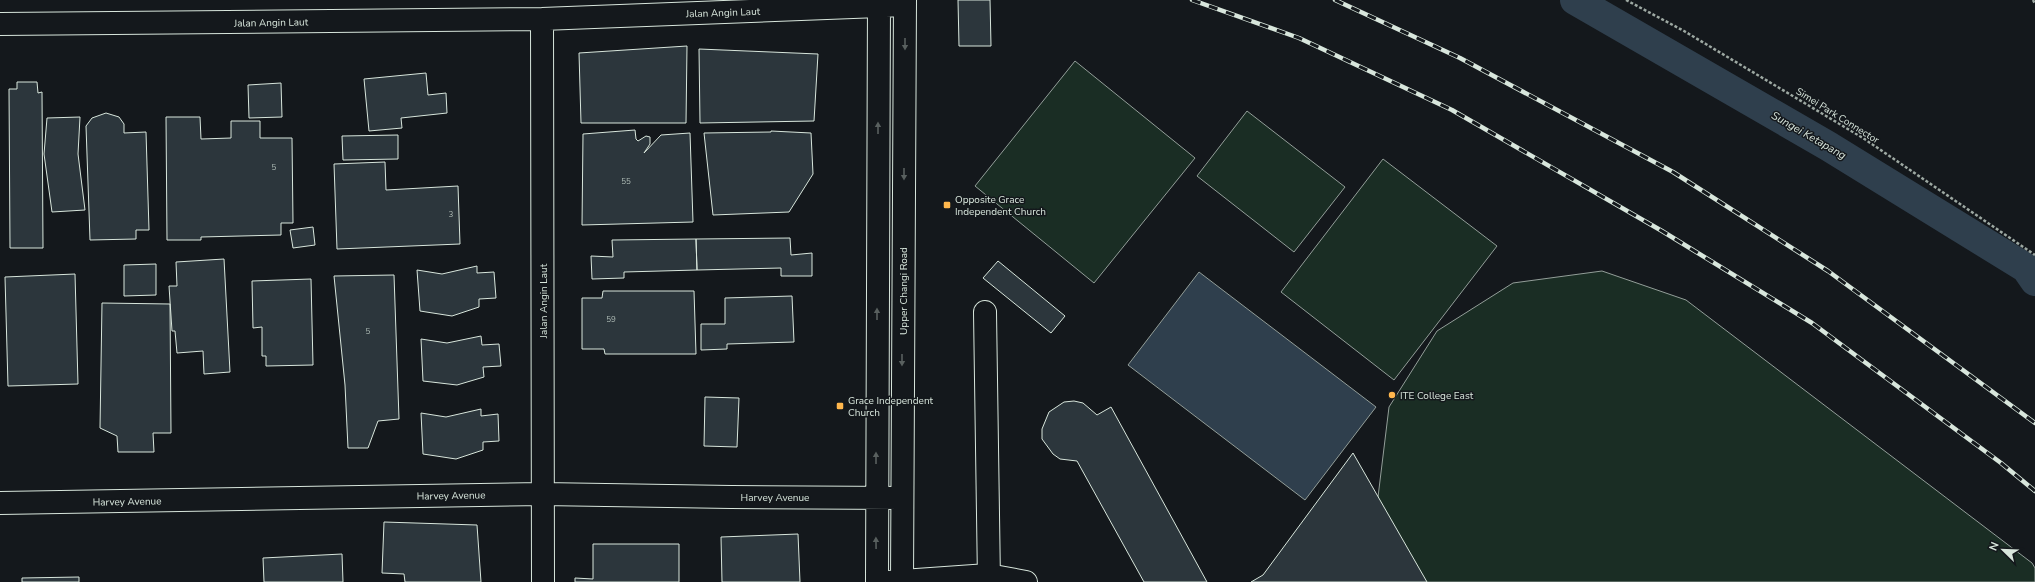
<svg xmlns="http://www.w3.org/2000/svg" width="2035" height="582" font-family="'Nunito Sans',sans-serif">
<rect width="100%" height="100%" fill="#14181c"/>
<path fill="#1a2d24" stroke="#939e99" d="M1075 61 1195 158 1094 283 975 186Z
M1247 111 1345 187 1294 252 1197 176Z
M1383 159 1497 246 1394 380 1281 292Z
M1602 271 1686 300 2032 563 2035 568V582H1405L1378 497 1389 407 1437 331 1513 283Z"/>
<path fill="#2f3f4d" stroke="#939e99" d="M1199 272 1376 407 1305 500 1128 365Z"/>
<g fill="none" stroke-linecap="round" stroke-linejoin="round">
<path stroke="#2f3f4d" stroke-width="30" d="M1575 0 1828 146 2026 268 2035 281"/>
</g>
<path fill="#2c363c" stroke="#d8e6dc" d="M958 0H990L991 46H959Z
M687 46 686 123H581L579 53Z
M699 49 818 54 814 121 700 123Z
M426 73 428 95 446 93 447 113 401 118 402 128 369 131 364 79Z
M17 82H37L38 93 42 92 43 248H10L9 89H17Z
M281 83 282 117 249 118 248 85Z
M106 113 119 117 124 124V133L146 132 149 230H136V239L90 240 86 126 92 118Z
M80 117 78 154 85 210 52 212 44 154 47 118Z
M166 117H200L201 139 231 138V121H260V138H292L293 223H281V235L201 237V240H167Z
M635 130 636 139 638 141 646 136 650 137V144L644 153 661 135 690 133 693 222 582 225 583 134Z
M771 131 811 133 813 174 789 212 713 215 704 133 771 132Z
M398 135V159L343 160 342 136Z
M385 162 386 190 458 186 460 244 337 249 334 164Z
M313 227 315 245 293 248 290 230Z
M790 238 791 255 812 253V276H781V268L697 270 696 239Z
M696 239 697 270 624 272V278L592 279 591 256 613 257 612 240Z
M224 259 230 372 204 374 203 351 177 353 175 331H172L169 286H177L176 262Z
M998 261 1065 316 1051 333 983 278Z
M156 264V295L124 296V265Z
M477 266V273L494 272 496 298 479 299V307L452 316 420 311 417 270 442 274Z
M75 274 78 384 8 386 5 277Z
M394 275 399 419 378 421 368 448H348L345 385 334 276Z
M311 279 313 365 266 366V356H262V327L253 328 252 281Z
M603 291H694L696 354H605L604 349H582V298H602Z
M792 296 794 342 727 344V349L701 350V324H725V298Z
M102 303 170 304 171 433H153L154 452H118L117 436 100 428Z
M481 336 482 345 499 344 501 366 483 367 484 377 457 385 423 381 421 339 447 343Z
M705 397 739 398 737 447 704 446Z
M1074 401 1083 403 1097 415 1111 407 1207 582H1144L1077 461 1060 459 1053 454 1042 439V429L1049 412 1064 402Z
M481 409V416L498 414 499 441 483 442V450L456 459 423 454 421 413 446 417Z
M1353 453 1427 582H1251L1263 575Z
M384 522 477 525 481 582H405L404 574 382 573Z
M798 534 800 582H722L721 537Z
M593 544H679V582H575V578L593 579Z
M342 554 343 582H264L263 558Z
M79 577V582H22V578Z"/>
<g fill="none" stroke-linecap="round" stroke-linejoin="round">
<g stroke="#d8e6dc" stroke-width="24">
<path id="minor" d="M542 19 543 582
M0 24 542 19 905 5
M985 312 989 582
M0 503 543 494 731 497 901 498
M877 582 879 0
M888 582 988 575 1026 582
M902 582 905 0"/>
</g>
<path stroke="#9da8a2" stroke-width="2.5" stroke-dasharray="3 2" stroke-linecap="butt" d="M1626 0 1684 31 1863 138 2035 255
M2033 0 2035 4"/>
<use href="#minor" stroke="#14181c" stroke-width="22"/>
<g stroke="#d8e6dc" stroke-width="4.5">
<path id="rail" d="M1192 0 1299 38 1452 110 1662 231 1812 323 2001 463 2035 491
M1335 0 1460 58 1673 172 1828 271 2035 423"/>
</g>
<use href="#rail" stroke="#14181c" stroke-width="3" stroke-dasharray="9" stroke-linecap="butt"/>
</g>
<defs><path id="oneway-solid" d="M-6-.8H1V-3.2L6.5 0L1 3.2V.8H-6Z"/></defs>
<g fill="#59605f">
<use href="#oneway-solid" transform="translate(905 44) rotate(90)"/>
<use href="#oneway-solid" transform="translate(878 128) rotate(-90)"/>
<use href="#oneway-solid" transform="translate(904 174) rotate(90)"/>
<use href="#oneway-solid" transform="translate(877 314) rotate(-90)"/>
<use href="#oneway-solid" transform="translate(902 360) rotate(90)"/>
<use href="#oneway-solid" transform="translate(876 458) rotate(-90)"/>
<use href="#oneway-solid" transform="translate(876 543) rotate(-91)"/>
</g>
<g fill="#ffb74d" stroke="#14181c" stroke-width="1.5">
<rect x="943" y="201" width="8" height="8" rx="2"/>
<circle cx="1392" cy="395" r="4"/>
<rect x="836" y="402" width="8" height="8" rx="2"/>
</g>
<g text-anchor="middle" stroke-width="3" stroke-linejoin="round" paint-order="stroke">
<g font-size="8" fill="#adbab4">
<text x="274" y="170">5</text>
<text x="626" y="184">55</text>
<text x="451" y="217">3</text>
<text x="611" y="322">59</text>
<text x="368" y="334">5</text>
</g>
<g font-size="10" fill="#d8e6dc" stroke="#14181c">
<text transform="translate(723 12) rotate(-2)" y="4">Jalan Angin Laut</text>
<text transform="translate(271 22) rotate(-1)" y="4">Jalan Angin Laut</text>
<text transform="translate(1838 115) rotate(32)" y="4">Simei Park Connector</text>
<text transform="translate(903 291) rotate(-90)" y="4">Upper Changi Road</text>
<text transform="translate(543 301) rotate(-90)" y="4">Jalan Angin Laut</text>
<text transform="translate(451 495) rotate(-1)" y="4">Harvey Avenue</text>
<text x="775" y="501">Harvey Avenue</text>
<text transform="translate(127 501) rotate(-1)" y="4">Harvey Avenue</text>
</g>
<g font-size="10" fill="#d8e6dc" stroke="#14181c" text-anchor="start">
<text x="955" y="203">Opposite Grace<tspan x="955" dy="12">Independent Church</tspan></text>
<text x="1400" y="399">ITE College East</text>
<text x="848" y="404">Grace Independent<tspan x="848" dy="12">Church</tspan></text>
</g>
<g font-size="11" font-style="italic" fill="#d8e6dc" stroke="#14181c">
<text transform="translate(1809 135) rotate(30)" y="4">Sungei Ketapang</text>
</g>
</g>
<g transform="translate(2003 550) rotate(293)" stroke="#14181c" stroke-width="3" paint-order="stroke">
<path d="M0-3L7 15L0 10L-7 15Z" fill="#d8e6dc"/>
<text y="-6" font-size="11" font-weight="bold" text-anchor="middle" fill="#d8e6dc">N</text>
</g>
</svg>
